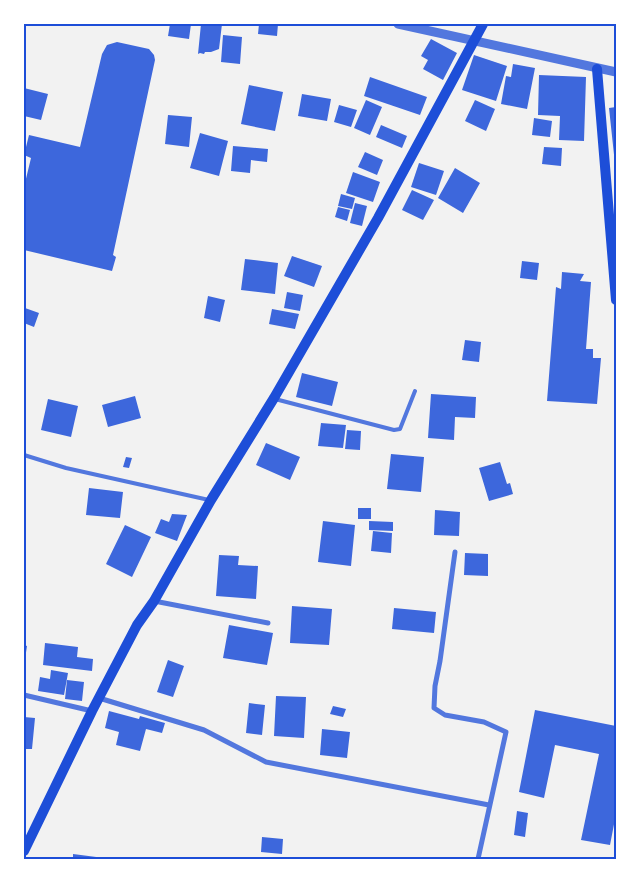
<svg xmlns="http://www.w3.org/2000/svg" width="640" height="883" font-family="Commissioner,sans-serif">
<rect width="100%" height="100%" fill="#f2f2f2"/>
<path fill="#3d67dc" d="M170 24H191L189 39 168 36Z
M201 24H222L219 49 211 52H205L204 54 200 53 198 54Z
M259 24H278L277 36 258 34Z
M223 35 242 37 240 64 221 62Z
M431 39 457 53 443 80 423 69 428 60 421 56Z
M117 42 149 49 154 55 155 60 113 255 116 257 112 271 24 250V187L31 158 24 155 29 135 80 147 102 54 107 45Z
M474 55 507 66 496 101 462 90Z
M513 64 535 68 527 109 501 104 506 76 511 77Z
M539 75 586 77 584 141 559 140 560 116 538 115Z
M370 77 427 97 420 115 364 96Z
M249 85 283 92 275 131 241 124Z
M24 88 48 94 41 120 24 116Z
M302 94 331 99 327 121 298 116Z
M366 100 382 107 370 135 354 128Z
M475 100 495 109 486 131 465 121Z
M339 105 357 110 351 127 334 122Z
M616 107V164H615L609 108Z
M168 115 192 117 189 147 165 144Z
M534 118 552 121 550 137 532 135Z
M381 125 407 136 402 148 376 137Z
M200 133 228 141 219 176 190 168Z
M233 146 268 149 267 162 251 160 250 173 231 171Z
M544 147 562 148 561 166 542 164Z
M365 152 383 160 377 175 358 167Z
M419 163 444 171 436 195 411 187Z
M455 168 480 183 463 213 438 198Z
M353 172 380 182 373 202 346 193Z
M412 190 434 200 423 220 402 210Z
M341 194 355 198 352 209 338 206Z
M355 203 367 206 362 226 350 223Z
M338 207 350 210 347 221 335 217Z
M292 256 322 266 314 287 284 276Z
M245 259 278 263 275 294 241 290Z
M522 261 539 263 537 280 520 278Z
M562 272 584 274 580 281 591 282 586 349H593V358H601L597 404 547 401 556 287 561 289Z
M287 292 303 295 300 311 284 308Z
M208 296 225 300 220 322 204 318Z
M25 308 39 313 34 327 24 323Z
M272 309 299 314 295 329 269 324Z
M465 340 481 342 479 362 462 360Z
M302 373 338 382 332 406 296 397Z
M431 394 476 397 475 418 455 417 454 440 428 438Z
M135 396 141 418 108 427 102 405Z
M48 399 78 406 71 437 41 430Z
M321 423 346 425 343 448 318 446Z
M347 430 361 431 360 450 345 449Z
M266 443 300 457 290 480 256 465Z
M391 454 424 457 421 492 387 489Z
M126 457 132 458 129 468 123 467Z
M500 462 507 484 510 483 513 494 489 501 479 468Z
M89 488 123 492 120 518 86 515Z
M358 508H371V519H358Z
M435 510 460 512 459 536 434 535Z
M172 514 187 515 177 541 155 533 161 519 169 522Z
M323 521 355 525 351 566 318 562Z
M369 521 393 522V531L369 530Z
M125 525 151 537 132 577 106 564Z
M373 531 392 533 391 553 371 551Z
M465 553 488 554V576L464 575Z
M219 555 239 556 238 565 258 566 256 599 216 596Z
M292 606 332 609 329 645 290 643Z
M394 608 436 612 434 633 392 629Z
M229 625 273 633 267 665 223 658Z
M45 643 78 647 77 657 93 659 92 671 43 665Z
M24 645 27 646 25 659H24Z
M168 660 184 666 173 697 157 692Z
M51 670 68 673 64 695 38 691 40 677 50 679Z
M67 680 84 682 82 701 65 699Z
M276 696 306 697 304 738 274 736Z
M249 703 265 705 262 735 246 733Z
M333 706 346 709 343 717 330 714Z
M535 710 616 726V814L610 845 581 840 599 754 555 745 544 798 519 792Z
M109 711 139 719 140 716 165 723 162 733 146 729 140 751 116 745 119 732 105 728Z
M24 717 35 718 32 749H24Z
M322 729 350 732 347 758 320 755Z
M517 811 528 813 525 837 514 835Z
M262 837 283 839 282 854 261 852Z
M73 854 104 858V859H73Z"/>
<g fill="none" stroke-linecap="round" stroke-linejoin="round">
<path stroke="#5277de" stroke-width="4" d="M275 399 394 430 400 429 415 391
M24 455 66 468 209 500"/>
<path stroke="#5277de" stroke-width="5" d="M455 552 440 661 435 686 434 708 445 715 484 722 506 732 478 859
M154 601 268 623
M24 695 92 711
M99 698 204 730 266 762 489 805"/>
<path stroke="#5277de" stroke-width="9" d="M398 24 616 72"/>
<path stroke="#1d4ed8" stroke-width="10" d="M597 69 616 300
M24 851 92 711 137 625 154 601 211 500 274 398 378 218 483 24"/>
</g>
<rect width="640" height="883" fill="none" stroke="#ffffff" stroke-width="50"/>
<rect x="25" y="25" width="590" height="833" fill="none" stroke="#1d4ed8" stroke-width="2"/>
</svg>
